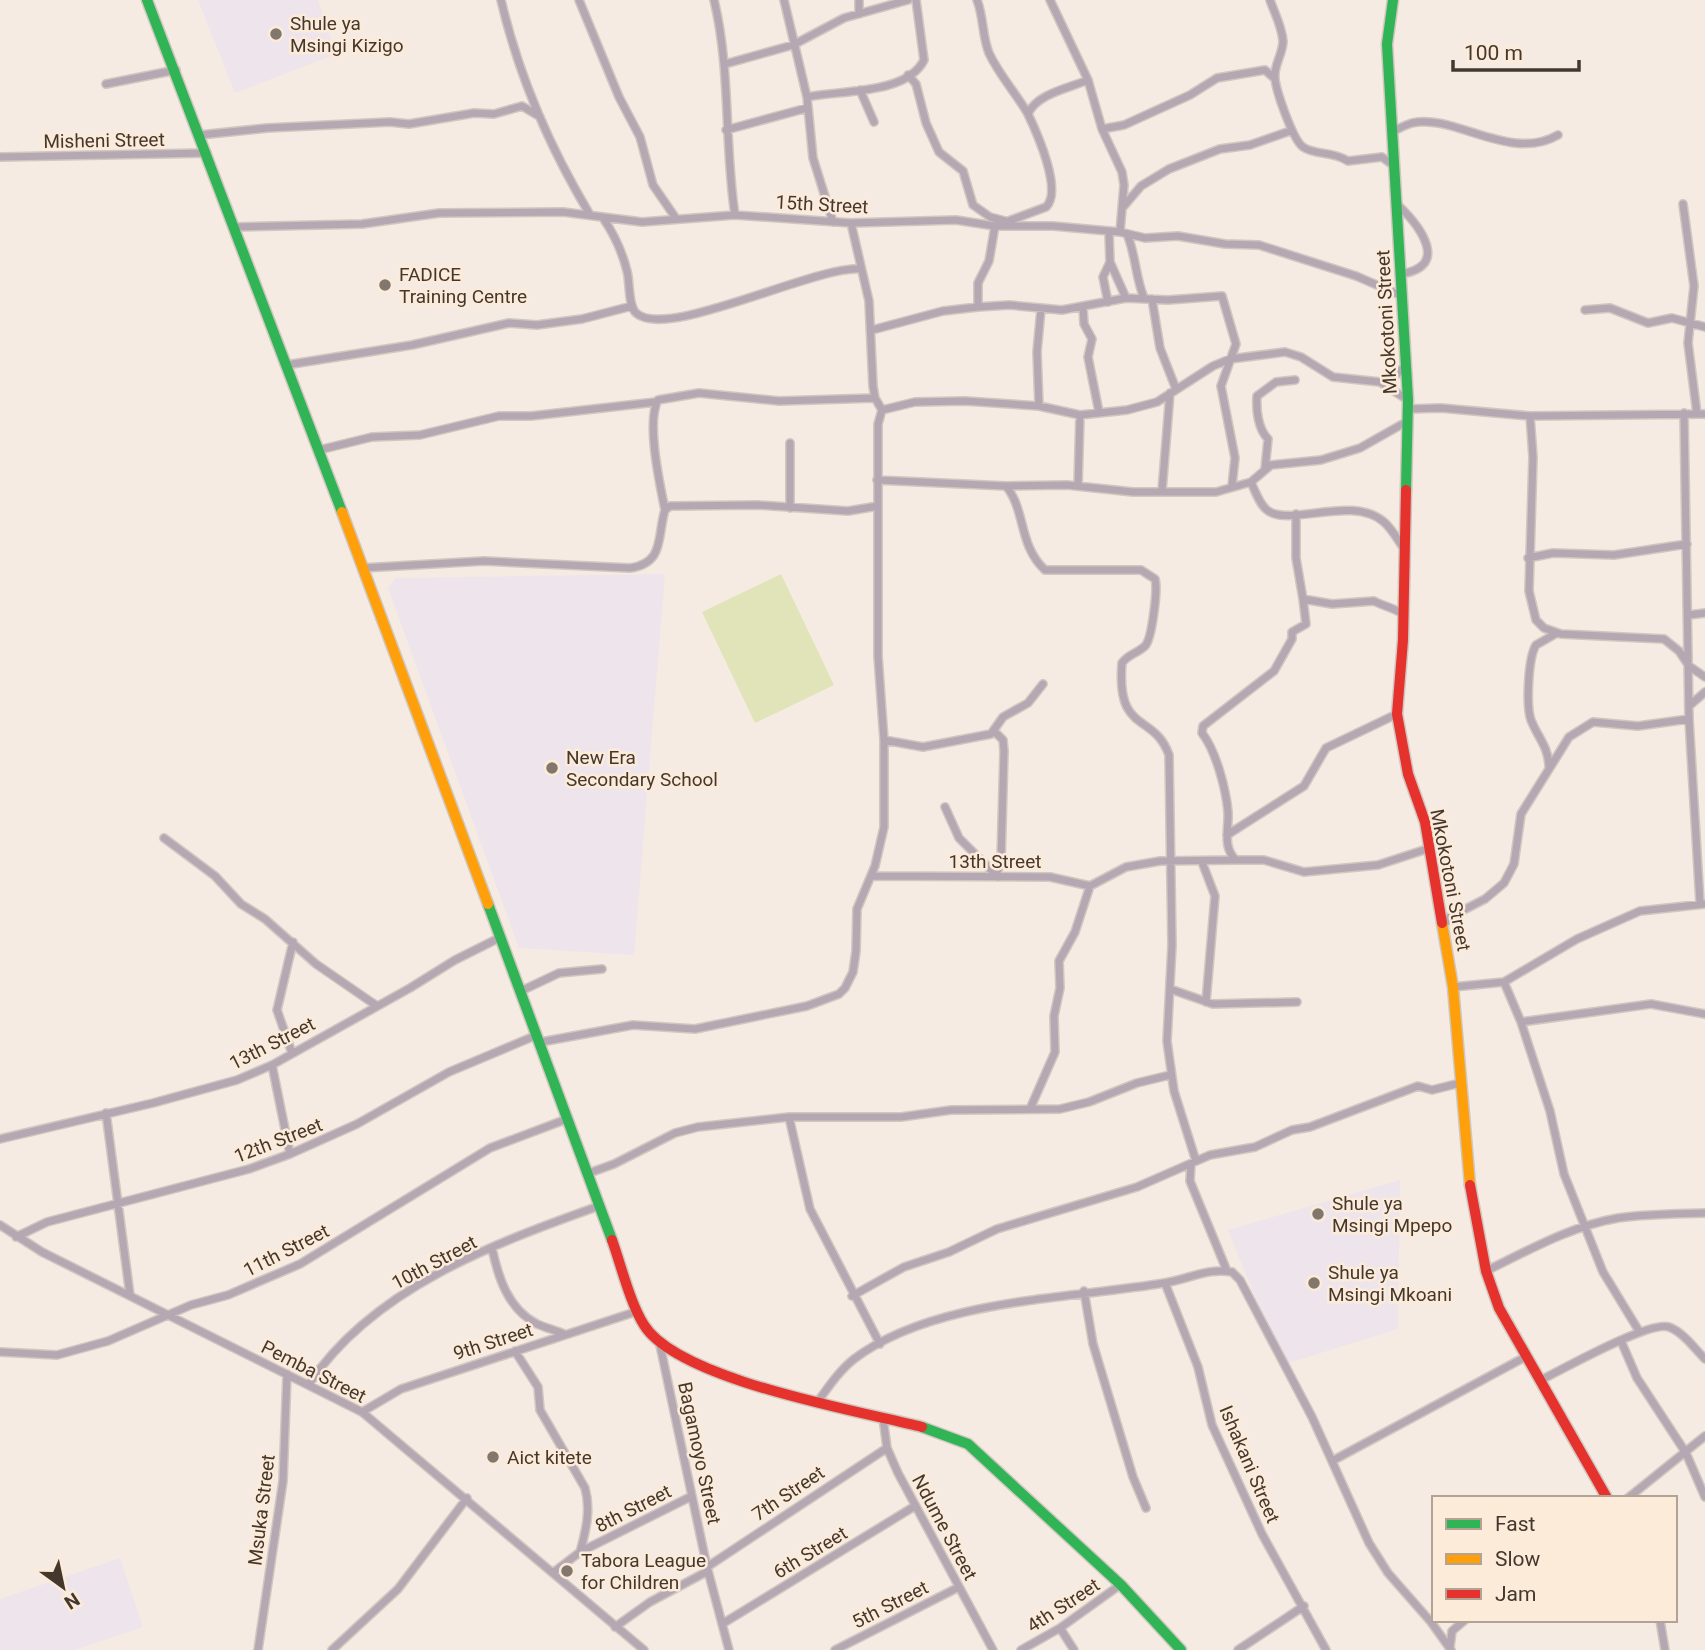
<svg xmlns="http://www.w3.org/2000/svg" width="1705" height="1650" font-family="Roboto,sans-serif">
<rect width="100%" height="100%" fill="#f5ebe2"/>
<path fill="#eee5ec" d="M198 0H318L336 54 235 93Z
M665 574 634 955 519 948 388 588 396 578Z
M1400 1180 1398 1329 1282 1365 1228 1230Z
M120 1558 143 1627 75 1650H0V1599Z"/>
<path fill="#e1e3b8" d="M781 574 834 685 755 723 702 612Z"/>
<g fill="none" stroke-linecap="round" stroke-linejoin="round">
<g stroke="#d0c7c0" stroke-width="10">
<path id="street" d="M501 0C519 77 549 146 589 213
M579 0 619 97 640 137 653 185 675 217
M714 0C731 70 724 143 735 215
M784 0 807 97 813 158 833 222
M859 0V14
M977 0C984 18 982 36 989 53 999 75 1016 93 1028 114
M1050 0 1088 80 1102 129 1122 172 1124 185 1120 232
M1270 0C1275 14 1282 27 1283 41 1283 52 1276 62 1275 73 1273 85 1293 140 1303 147 1316 156 1330 150 1348 161L1382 157 1394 166
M725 64 793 45 844 18 908 0
M908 75 916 84 926 123 939 152 963 171 973 205 990 217 1005 221
M106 84 176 70
M860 90 874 122
M807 97C839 90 907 95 924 60L916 0
M1102 129 1124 125 1190 95 1217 78 1265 70 1274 78
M726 130 807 108
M1391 132C1398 129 1405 125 1412 123 1454 113 1510 163 1558 135
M200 135 267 128 390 122 409 124 474 113 494 114 522 106 537 115
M0 157 207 153
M1683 204 1694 286 1688 343 1697 414
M1398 205C1420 226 1451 267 1400 274
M1124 206 1141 186 1169 169 1220 149 1250 145 1290 131
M603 218C614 234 622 251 627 271 630 282 628 303 635 312 663 343 814 265 861 269
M851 223 869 301 873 386 875 398 882 410
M234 227 362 224 439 213 563 212 642 222 735 215 851 223 956 220 995 226H1053L1120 232 1145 238 1178 236 1225 244 1259 245 1356 276 1400 295
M1127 234C1136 255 1135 276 1144 298
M1110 262 1126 298
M1152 299 1160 348 1176 389
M1108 302 1103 277 1110 262 1109 233
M978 307V283L989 261 995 226 1046 207C1063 191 1037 133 1028 114 1036 94 1069 88 1088 80
M1083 307 1084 324 1092 339 1088 357 1099 412
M1585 310 1610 308 1648 323 1672 318 1705 327
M872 330 943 311 978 307 1009 305 1062 310 1126 298 1168 300 1222 296 1236 344 1221 386 1235 458 1232 486
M286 365 412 345 509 323 537 325 582 319 632 306
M1380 382 1394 377 1406 365
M1039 406 1037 352 1041 309
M1408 409 1441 408 1530 416 1705 414
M1684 413 1689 719 1700 903
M1530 416 1533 457 1529 591 1536 620 1544 628 1561 634 1664 639 1679 651 1689 666 1705 677
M790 443V508
M319 450 372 437 420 435 499 416H531L656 402
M1265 469 1268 439C1258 429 1256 410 1257 396L1276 382 1295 380
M877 480 1006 486C1026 510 1018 545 1045 570H1141L1155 579C1158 589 1152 639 1145 646 1138 653 1128 654 1122 663 1116 735 1154 712 1169 755L1172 945 1167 1041 1174 1091 1196 1161
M1251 482C1255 491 1260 505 1267 510 1289 528 1352 494 1384 522 1392 529 1398 540 1404 549
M1006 486 1067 485 1133 492H1216L1251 482 1271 465 1321 460 1360 448 1406 422
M1078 486 1080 415
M1162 491 1170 393
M665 510C660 485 646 422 658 400L699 393 779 401 875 398
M1296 514V558L1303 599 1332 604 1374 601C1383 606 1392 607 1401 613
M1528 558 1553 553 1614 555 1687 544
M362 568 484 561 630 568C665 563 657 536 665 510L670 506 758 505 848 511 878 506
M1303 599 1306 624 1292 632V639L1274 671 1203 726 1202 733C1216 751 1226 789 1228 812 1229 829 1222 847 1236 860H1264L1304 872 1378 865 1427 849
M1689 615 1705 613
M1689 706 1705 692
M995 732 1003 740 1004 751 1001 861 996 875
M884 740 923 747 991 734 1003 717 1028 703 1043 684
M1549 766C1548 746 1538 738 1531 720 1526 706 1528 658 1536 645L1557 633
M945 807 959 838 998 877
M1227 835 1304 786 1326 748 1397 714
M164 838 215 876 241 904 265 919 316 964 377 1006
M1202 862 1215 896 1206 1002
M872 876 1050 877 1090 886 1126 867 1160 861 1235 860
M1443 926 1450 917 1485 899 1504 883 1514 864 1521 814 1569 737 1593 722 1638 726 1689 719
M1504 982 1521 1022 1550 1111 1564 1174 1603 1272 1639 1331
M1453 987 1504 982 1577 939 1640 911 1705 904
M1170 989 1213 1004 1297 1002
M521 991 559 973 602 969
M1521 1022 1651 1004 1705 1014
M541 1042 633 1025 695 1029 807 1006 839 994 845 988 853 972 856 951 857 909 875 866 884 827V740L878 656V424L882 410 915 402 965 401 1039 406 1080 415 1127 410 1157 402 1213 366 1230 359 1285 352 1301 357 1333 377 1380 382 1408 400
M292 1053 277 1010 293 942
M272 1065 290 1154
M1030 1109 1055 1052 1054 1016 1060 988 1059 961 1075 932 1090 886
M106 1113 130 1295
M789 1117 810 1209 880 1344
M0 1139 153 1103 237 1080 272 1065 410 988 455 960 499 938
M1191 1164 1190 1181 1227 1271
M589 1173 614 1164 675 1133 698 1127 789 1117H901L951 1110 1060 1109 1089 1102 1137 1083 1170 1075
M0 1225 42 1252 362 1412 644 1650
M16 1237 47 1222 249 1169 290 1154 357 1124 449 1072 537 1035
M492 1248C498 1277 508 1309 537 1324 546 1328 555 1330 564 1334
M1486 1271C1529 1250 1571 1226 1618 1218 1646 1214 1676 1214 1705 1213
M1165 1283 1198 1367 1212 1425 1262 1534 1326 1650
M1084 1291 1093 1344 1133 1477 1146 1508
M852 1296 904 1267 949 1252 997 1229 1137 1187 1210 1155 1255 1147 1292 1130 1310 1127 1418 1086 1432 1090 1460 1083
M1621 1341 1637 1378 1686 1453 1705 1497
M660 1345 707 1567 729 1650
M515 1351 538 1387 540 1410 585 1488C591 1509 586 1531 580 1552
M0 1352 57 1355 108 1341 191 1305 228 1295 300 1264 490 1148 567 1119
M1541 1380C1563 1369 1650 1320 1669 1327 1683 1332 1695 1349 1705 1359
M309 1384C373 1288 495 1243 599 1206
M819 1400C829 1386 840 1370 854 1359 933 1299 1069 1299 1164 1283 1186 1280 1209 1267 1232 1272L1240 1280 1312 1417 1369 1543 1388 1573 1431 1622 1451 1650
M362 1412 401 1389 638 1311
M883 1418 887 1448 898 1473 993 1650
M1332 1461 1527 1356
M1628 1498 1705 1436
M707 1567 887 1448
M554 1572 580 1552 692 1496
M1660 1620 1665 1650
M722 1624 915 1506
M615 1627 650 1602 708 1571
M1060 1628 1074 1650
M1450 1647 1452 1631 1465 1620
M258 1650 283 1481 287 1374
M332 1650 398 1589 467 1498
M835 1650 959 1587
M1021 1650 1060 1628 1120 1585
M1238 1650 1304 1606"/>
</g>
<g stroke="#d0c7c0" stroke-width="13">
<path id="fast" d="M147 0 342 512
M1393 0 1387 44 1408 400 1406 490
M488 904 612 1240
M922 1427 968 1444 1121 1585 1181 1650"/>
</g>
<g stroke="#d0c7c0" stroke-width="13">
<path id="slow" d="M342 512 488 904
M1442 923 1453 987 1470 1185"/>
</g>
<g stroke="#d0c7c0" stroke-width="13">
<path id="jam" d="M1406 490 1403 640 1397 714 1408 774 1425 822 1442 923
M1470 1185 1486 1271 1499 1308 1607 1498
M612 1240C621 1265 630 1303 644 1325 678 1380 859 1411 922 1427"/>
</g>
<use href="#street" stroke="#b5a8b2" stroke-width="7"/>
<use href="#fast" stroke="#30b455" stroke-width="10"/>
<use href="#slow" stroke="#ff9f0a" stroke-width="10"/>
<use href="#jam" stroke="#e5322d" stroke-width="10"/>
</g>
<g fill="#82776d" stroke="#fdebda" stroke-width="2.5">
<circle cx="276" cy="34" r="7"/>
<circle cx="385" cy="285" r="7"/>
<circle cx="552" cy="768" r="7"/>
<circle cx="1318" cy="1214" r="7"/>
<circle cx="1314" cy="1283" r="7"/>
<circle cx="493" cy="1457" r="7"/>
<circle cx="567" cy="1571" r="7"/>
</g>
<g text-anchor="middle" stroke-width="5" stroke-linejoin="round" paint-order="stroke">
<g font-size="19" fill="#44382e" stroke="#fdebda" text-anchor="start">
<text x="290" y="30">Shule ya<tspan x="290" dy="22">Msingi Kizigo</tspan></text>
<text x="399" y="281">FADICE<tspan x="399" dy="22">Training Centre</tspan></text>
<text x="566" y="764">New Era<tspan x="566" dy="22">Secondary School</tspan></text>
<text x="1332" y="1210">Shule ya<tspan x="1332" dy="22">Msingi Mpepo</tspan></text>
<text x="1328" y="1279">Shule ya<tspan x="1328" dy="22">Msingi Mkoani</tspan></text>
<text x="507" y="1464">Aict kitete</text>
<text x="581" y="1567">Tabora League<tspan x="581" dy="22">for Children</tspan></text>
</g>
<g font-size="19" fill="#44382e" stroke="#fdebda">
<text transform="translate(104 140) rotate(-1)" y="7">Misheni Street</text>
<text transform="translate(822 204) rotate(3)" y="7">15th Street</text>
<text transform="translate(1386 322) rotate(-93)" y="7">Mkokotoni Street</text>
<text x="995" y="868">13th Street</text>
<text transform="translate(1451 880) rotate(79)" y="7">Mkokotoni Street</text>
<text transform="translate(272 1043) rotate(-27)" y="7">13th Street</text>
<text transform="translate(278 1140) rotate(-21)" y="7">12th Street</text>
<text transform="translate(286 1250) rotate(-27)" y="7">11th Street</text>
<text transform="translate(434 1262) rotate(-28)" y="7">10th Street</text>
<text transform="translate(493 1341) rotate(-18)" y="7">9th Street</text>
<text transform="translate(314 1371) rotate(27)" y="7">Pemba Street</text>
<text transform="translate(700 1453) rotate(78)" y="7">Bagamoyo Street</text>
<text transform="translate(1250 1464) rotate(67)" y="7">Ishakani Street</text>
<text transform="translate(788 1493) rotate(-34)" y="7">7th Street</text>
<text transform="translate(633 1508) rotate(-27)" y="7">8th Street</text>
<text transform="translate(261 1510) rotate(-83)" y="7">Msuka Street</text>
<text transform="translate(945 1527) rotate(62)" y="7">Ndume Street</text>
<text transform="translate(810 1552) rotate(-31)" y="7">6th Street</text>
<text transform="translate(890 1604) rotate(-27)" y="7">5th Street</text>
<text transform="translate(1063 1605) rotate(-33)" y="7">4th Street</text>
</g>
</g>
<rect x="1432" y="1496" width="245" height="126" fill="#fdebda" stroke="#b3a395" stroke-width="2"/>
<rect x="1446" y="1519" width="35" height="10" fill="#30b455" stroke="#b3a395" stroke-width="2"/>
<text x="1495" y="1531" font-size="21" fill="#44382e">Fast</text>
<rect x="1446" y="1554" width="35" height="10" fill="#ff9f0a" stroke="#b3a395" stroke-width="2"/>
<text x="1495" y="1566" font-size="21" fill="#44382e">Slow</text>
<rect x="1446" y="1589" width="35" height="10" fill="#e5322d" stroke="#b3a395" stroke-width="2"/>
<text x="1495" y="1601" font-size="21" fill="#44382e">Jam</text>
<g transform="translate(63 1587) rotate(147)" stroke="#fdebda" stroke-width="5" paint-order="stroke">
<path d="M0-5L12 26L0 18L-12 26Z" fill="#44382e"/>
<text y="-10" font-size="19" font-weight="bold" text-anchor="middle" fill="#44382e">N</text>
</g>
<path d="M1453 60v10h126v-10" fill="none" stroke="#44382e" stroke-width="3.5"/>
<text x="1464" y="60" font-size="21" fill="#44382e" stroke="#fdebda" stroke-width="5" paint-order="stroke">100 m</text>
</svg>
